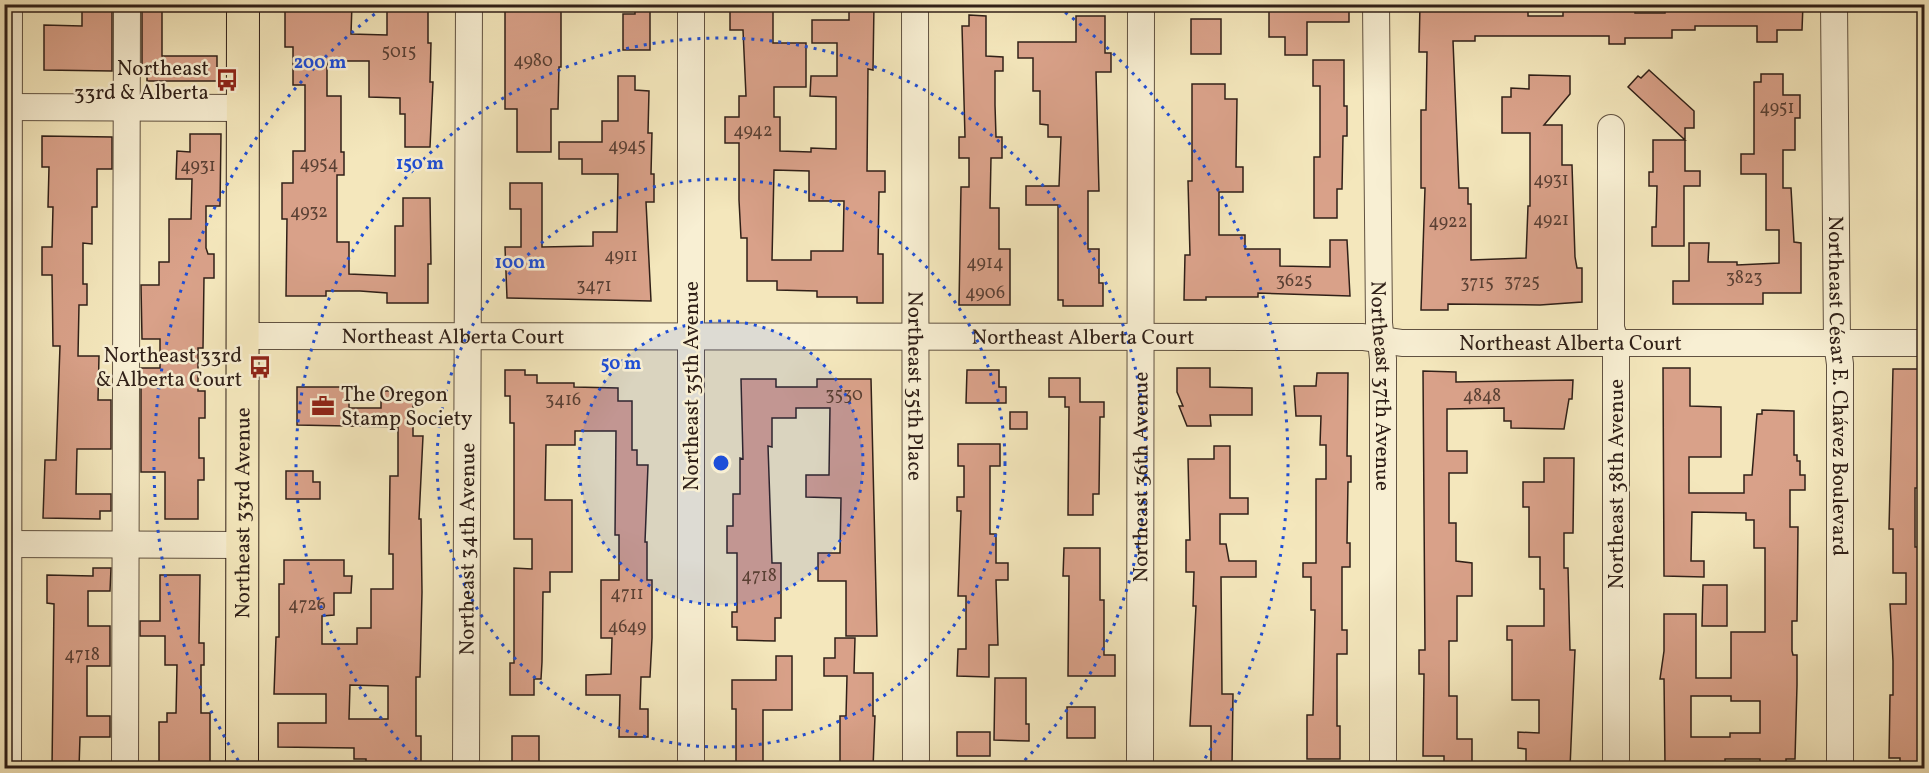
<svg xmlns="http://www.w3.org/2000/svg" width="1929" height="773" font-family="Vollkorn,serif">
<rect width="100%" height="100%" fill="#f4e7bc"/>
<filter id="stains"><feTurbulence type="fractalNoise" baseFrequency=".00333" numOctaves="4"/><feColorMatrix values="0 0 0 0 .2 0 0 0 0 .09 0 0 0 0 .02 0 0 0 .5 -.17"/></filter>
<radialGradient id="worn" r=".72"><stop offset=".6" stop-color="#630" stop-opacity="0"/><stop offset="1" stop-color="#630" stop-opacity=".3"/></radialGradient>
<path fill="#d9a189" stroke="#302018" stroke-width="1.5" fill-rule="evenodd" d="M142 4H162V56H217V81H147V68H142Z
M285 4H352L351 34 387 35V4H428V43H431L430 82H433L430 147H405V114H400V98L369 97V61H327V96H341V152H344V175H337V242H349V274L395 276V226H403V198H430L431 264H428V303H387V293L360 291H326V296H286L287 219H282V183H293V151H305V85H293V47H285Z
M512 4H546V10H561V67H559L558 109H551V152H517V109H505V10H512Z
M635 4H650V50H623V14H635Z
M730 4H773V43H806V87H774V117H780V151L811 152V148L836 149V97L810 96 811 76H837V43H812V20H849V4H874L873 70 868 69 867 171H885V192H879L878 254H883V303H857V297H817V291L777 290V281H747V238H741L739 200V143H725V117H739V96H746L743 30H730ZM774 170 809 171V201H844L843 251H811V260H772Z
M1269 4H1349V22H1307V55H1285V37H1269Z
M1420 4H1528V16H1563V4H1635V13H1665V4H1803L1802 30H1777V42H1757V26H1695V30H1672V38H1625V44H1609V36H1475V41H1453L1459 188H1468V204H1471V260L1526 258 1528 206H1530V133H1502V97H1511V88L1529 89V75L1570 76V94L1544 125H1562V165H1572L1575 257 1577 268H1582V302L1540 305 1448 304V310H1421L1425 188H1421V110H1426L1427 52H1419Z
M82 5H112V71L44 70V25L82 26Z
M969 15 986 16V56L1003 57V71H995V105L996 137H1002V158H991L990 208H999V249H1010V305H959L961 187H969V158H959V137H965L962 26H969Z
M1076 16H1105V53H1111V72H1096L1099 191H1088V249H1099V283H1103V306H1063V300H1058V205H1026V186H1059L1061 137H1048V125L1040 124V91H1033V58H1018V42H1076Z
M1191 19H1221V54H1191Z
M1313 60H1344V106H1347V136H1343L1342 189H1337V218H1314V157H1320V86H1313Z
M1649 70 1694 111V128H1685V171H1700V186H1684V246H1652V227H1656L1657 186H1649V172H1653V140H1685L1628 87 1638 76 1641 78Z
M1761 74H1783V95H1800V118H1795V150H1783V188H1791L1794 242 1801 243V293H1763V304H1673V281H1689V243H1709L1708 262H1737V265L1779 263V230H1766V174H1741V154H1754V82H1761Z
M618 76H635V90L649 91 648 133H652L651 174H654V202H646L651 301 507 298 505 247H521V209H510V183H542V247L593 246V232H617L618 174H582V159H559V142H602V121H618Z
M1192 84H1225V99H1237L1236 167H1243V192H1219V235H1245V249H1280V266L1330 267V240H1347L1350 296 1258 293V297H1206V300H1184L1185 255H1190L1188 181H1192Z
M190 134H221L220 206H206V248L208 254H214V278H204L203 348H198V391H205V418H199V458H204V480H198V519H165V472H141V368H160V339H142L141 285H159V262H169V219H191L192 179H176L177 151 190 152Z
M42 136 112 137V169H97V207H92V244L83 243V284H87V305H79L78 356H99L98 400H111V449H77L76 494H111V511H100V519L43 518 45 460H56L60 346H53L52 275H42V247H52L53 207H48L49 167H42Z
M1177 368H1210V387L1252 388V415H1210L1211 426H1187L1179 406H1183L1177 392Z
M1663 368H1690V406L1721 407V457H1689V493H1744V475H1752L1757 414H1762V410L1794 411V455H1797V461H1800V475H1805V490H1790V527H1798L1797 621H1792V651L1793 655H1797V685L1795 759H1786V768H1760V759H1725V763L1665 764 1664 679H1660L1664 651V614H1696V678H1731V632H1765V548H1754V520H1746V513L1692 512 1691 561H1704V577L1664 576ZM1691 696H1731V701H1760V733H1730V737H1691Z
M1893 369H1920L1918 459H1921V488H1915V547H1922L1924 741H1920V768H1900V758H1889L1890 695H1893V661L1890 604H1906V573H1893V529H1889Z
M505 370H525V375H537V383H574V387L618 388V401H632V450H637V465H648L645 542H647V580H652V638L650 677H641L640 709H648V737H619L620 695H586V675L611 674 612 638H601V580H619V535H615L616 431H575V445H546L545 500H572V572H550V592H543L542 662 541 679H534V695H510V663H514V568L532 569V539H514V423H510V396H505Z
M967 370H999V387H1006V403H966Z
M1423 371 1456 372V382L1573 380 1572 399H1569L1564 429 1511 428V421H1504V408L1447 409V451H1467V473H1449V523H1456V561L1472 563V596H1457V641H1449V696H1457V739H1472V768H1444V756H1423L1424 674H1419V650H1425Z
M1317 373H1348L1347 456H1351V482H1348L1347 543H1350V567H1342V630H1347V654H1337V726H1340V759H1307V715H1313L1315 610H1311V577H1303V563H1316V479H1326V445H1320L1321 416H1296L1294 386H1316Z
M1049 378H1080V402H1104V417H1100L1099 494H1093V515H1068L1069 407H1065V397H1049Z
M741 379H776V387H817V379H871L877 636H846V581H818V553H840L841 498 806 497V475H829L830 408H796V418H772V447L768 446 772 563H781V618H775V641L737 640V627H732V612H737V553H727V526H733V494H740V458L743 459Z
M297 387H349V408H381V391H413V436H423L419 519H421L422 592 420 677H416V736H421V765H383V768H366V759H354V748L278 747V723H326V694H274L276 637H279V584H284V560H344V576H352L351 593H334V615L322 616V644H357V628H371V589H393V554H389L390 476H398V427L297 425ZM350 685 388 686V719H349Z
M1010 412H1027V429H1010Z
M958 444H1000V466H990V534H996V563H1008V580H996L998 645H989V677L957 676 958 649H966V596H958L961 511H957V497H964V466H958Z
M1214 446H1230V498H1248V514H1220V544H1226L1229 561H1256V577H1221L1222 694H1233L1232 768H1211V726H1190L1196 606H1193L1194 572H1186V540H1190L1188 459H1214Z
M1544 458H1574L1573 533H1564V568H1568L1570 650H1575L1570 768H1526V749L1518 748V732L1539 733V700H1512V640H1507V626H1544V589H1540V557H1529V507H1523V482H1544Z
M286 471H313V482H320V499H286Z
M1064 548H1100V600H1104V655H1115V676H1068L1069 576H1063Z
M93 568H111L110 591H88V626H110V666H87V716H110V737H80L79 768H52L54 604 47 603V575L93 576Z
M160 575H200L199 643H204V665H201V713H210V768H159V722H167V713H176L177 665H165V636H140V621H160Z
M1703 585H1727V626H1702Z
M835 638H855L854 673H873V716H875L873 768H840V716H846L847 676H824V658H835Z
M776 656H792V710H763V767L736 766V709H732V680H776Z
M995 678H1026V724H1029V741L994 740Z
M1067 707H1095V738H1067Z
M957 732H990V756H957Z
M512 736H539V767H512Z"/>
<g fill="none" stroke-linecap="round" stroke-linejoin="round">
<g stroke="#615241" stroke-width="28">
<g id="minor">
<path d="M691 4V768"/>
<path id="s1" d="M915 4 916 768"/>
<path id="s2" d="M1376 4 1379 323 1383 359V768"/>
<path id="s3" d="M1834 4 1837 343 1840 364V768"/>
<path d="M4 107 243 108"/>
<path d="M1611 128V328L1616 343V768"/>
<path id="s4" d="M243 336 1363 337 1402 343H1924"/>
<path d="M4 544 242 545"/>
<path d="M8 768 9 4"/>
<path d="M125 768 127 4"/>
<path id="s5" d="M466 768 469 4"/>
<path id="s6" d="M1140 768 1141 4"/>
</g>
</g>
<g stroke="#302018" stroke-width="34">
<g id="major">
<path id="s7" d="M242 768 243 4"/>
</g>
</g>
<use href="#minor" stroke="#f8efd3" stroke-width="26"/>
<use href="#major" stroke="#f4e7bc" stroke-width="32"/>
</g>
<circle cx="721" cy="463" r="142" fill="#1d4ed8" fill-opacity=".12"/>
<g fill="none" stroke="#1d4ed8" stroke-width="3" stroke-dasharray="3 6">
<circle cx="721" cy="463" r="142"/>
<circle cx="721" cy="463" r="284"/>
<path d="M423 766A425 425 0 1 1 1019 766"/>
<path d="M243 768A567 567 0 0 1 384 7M1058 7A567 567 0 0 1 1199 768"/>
</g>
<defs>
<g id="bus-bare" transform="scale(1.8)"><path d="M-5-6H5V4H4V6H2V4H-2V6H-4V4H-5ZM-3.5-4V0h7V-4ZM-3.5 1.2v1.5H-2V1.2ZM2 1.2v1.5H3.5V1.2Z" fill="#8f2418" stroke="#f8efd3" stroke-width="2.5" paint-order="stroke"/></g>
<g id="office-bare" transform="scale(1.8)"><path d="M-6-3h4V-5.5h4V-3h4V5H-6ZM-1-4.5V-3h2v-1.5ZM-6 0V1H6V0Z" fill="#8f2418" stroke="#f8efd3" stroke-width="2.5" paint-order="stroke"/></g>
</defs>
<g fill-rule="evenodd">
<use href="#bus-bare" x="227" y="80"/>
<use href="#bus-bare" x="260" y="367"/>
<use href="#office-bare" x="323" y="406"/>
</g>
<g text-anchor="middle" stroke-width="5" stroke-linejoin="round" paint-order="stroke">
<g font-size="18" fill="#5a4034">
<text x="399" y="57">5015</text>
<text x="533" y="66">4980</text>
<text x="1777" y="113">4951</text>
<text x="753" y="136">4942</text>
<text x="627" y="151">4945</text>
<text x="319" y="169">4954</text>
<text x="198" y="171">4931</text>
<text x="1551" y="185">4931</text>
<text x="309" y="217">4932</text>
<text x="1551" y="225">4921</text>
<text x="1448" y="227">4922</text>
<text x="621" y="261">4911</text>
<text x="985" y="268">4914</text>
<text x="1744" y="283">3823</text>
<text x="1294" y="286">3625</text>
<text x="1522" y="287">3725</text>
<text x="1477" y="288">3715</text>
<text x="594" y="291">3471</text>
<text x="985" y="298">4906</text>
<text x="844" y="400">3530</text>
<text x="1482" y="401">4848</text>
<text x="563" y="405">3416</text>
<text x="759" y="581">4718</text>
<text x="627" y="599">4711</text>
<text x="307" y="610">4726</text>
<text x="627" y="632">4649</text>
<text x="82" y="660">4718</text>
</g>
<g font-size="21" fill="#302018" stroke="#f8efd3" text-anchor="end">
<text x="209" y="75">Northeast<tspan x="209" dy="24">33rd &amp; Alberta</tspan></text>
<text x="242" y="362">Northeast 33rd<tspan x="242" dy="24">&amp; Alberta Court</tspan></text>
<text x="341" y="401" text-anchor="start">The Oregon<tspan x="341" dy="24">Stamp Society</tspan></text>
</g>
<g font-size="21" fill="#302018" stroke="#f8efd3">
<text dy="7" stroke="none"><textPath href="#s4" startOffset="210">Northeast Alberta Court</textPath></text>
<text dy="7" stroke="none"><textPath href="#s4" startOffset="840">Northeast Alberta Court</textPath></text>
<text dy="7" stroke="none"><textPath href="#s4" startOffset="1328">Northeast Alberta Court</textPath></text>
<text transform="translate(691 386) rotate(-90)" y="7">Northeast 35th Avenue</text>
<text dy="7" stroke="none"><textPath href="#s1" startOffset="382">Northeast 35th Place</textPath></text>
<text dy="7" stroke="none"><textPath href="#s2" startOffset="382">Northeast 37th Avenue</textPath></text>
<text dy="7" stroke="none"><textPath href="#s3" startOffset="382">Northeast César E. Chávez Boulevard</textPath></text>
<text dy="7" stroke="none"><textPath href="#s6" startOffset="291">Northeast 36th Avenue</textPath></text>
<text transform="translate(1616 484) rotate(-90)" y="7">Northeast 38th Avenue</text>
<text dy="7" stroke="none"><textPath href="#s7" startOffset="255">Northeast 33rd Avenue</textPath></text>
<text dy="7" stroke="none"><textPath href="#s5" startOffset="219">Northeast 34th Avenue</textPath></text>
</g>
</g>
<circle cx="721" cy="463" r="9" fill="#1d4ed8" stroke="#f8efd3" stroke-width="3"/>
<g font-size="18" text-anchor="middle" font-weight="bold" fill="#1d4ed8" stroke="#f8efd3" stroke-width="5" stroke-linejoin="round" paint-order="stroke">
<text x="320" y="68">200 m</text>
<text x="420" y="169">150 m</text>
<text x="520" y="268">100 m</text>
<text x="621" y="369">50 m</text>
</g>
<rect width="1929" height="773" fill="none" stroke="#f4e7bc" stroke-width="24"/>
<rect x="6" y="6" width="1917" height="761" fill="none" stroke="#302018" stroke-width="3"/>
<rect x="12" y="12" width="1905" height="749" fill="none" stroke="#302018" stroke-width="1.5"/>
<rect width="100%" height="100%" filter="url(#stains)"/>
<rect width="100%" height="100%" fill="url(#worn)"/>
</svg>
